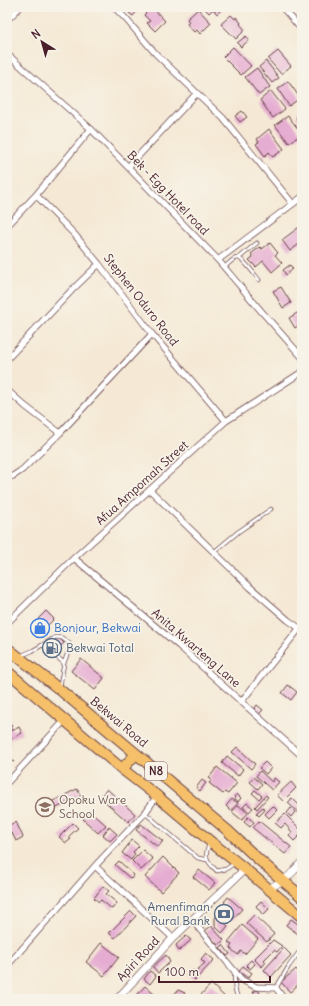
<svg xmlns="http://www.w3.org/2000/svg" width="309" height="1006" font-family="Delius,sans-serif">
<rect width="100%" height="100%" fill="#f7f3e8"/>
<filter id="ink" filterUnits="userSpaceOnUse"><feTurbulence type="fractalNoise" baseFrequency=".025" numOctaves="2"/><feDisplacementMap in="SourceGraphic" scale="8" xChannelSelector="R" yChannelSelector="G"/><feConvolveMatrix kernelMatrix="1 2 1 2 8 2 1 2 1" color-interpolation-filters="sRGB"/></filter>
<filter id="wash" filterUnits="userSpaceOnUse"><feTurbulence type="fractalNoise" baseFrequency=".012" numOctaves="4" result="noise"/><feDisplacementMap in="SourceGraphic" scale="16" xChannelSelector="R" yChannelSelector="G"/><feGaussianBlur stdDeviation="0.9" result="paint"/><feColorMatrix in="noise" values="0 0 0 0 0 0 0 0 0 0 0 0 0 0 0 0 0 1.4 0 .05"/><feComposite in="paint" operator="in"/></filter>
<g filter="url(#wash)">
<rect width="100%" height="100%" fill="#f5e9d5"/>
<g id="blocks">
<path fill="#e6add2" d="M152 7 165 21 155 31 147 23 150 21 144 15Z
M203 7H224L217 14 213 9 209 13Z
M133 8 137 11 133 16 129 13Z
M198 9 211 23 200 34 197 30 194 32 187 24 189 22 187 19Z
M231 15 235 19 236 17 241 23 240 24 245 30 236 39 221 24Z
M246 36 249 40 241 47 237 43Z
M233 47 251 66 241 75 223 57Z
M278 51 291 66 281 74 268 59Z
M266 61 279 78 272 83 259 67Z
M257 68 270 87 259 95 245 77Z
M288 81 300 98 289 106 278 89Z
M271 91 285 109 273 118 260 100Z
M242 111 247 117 240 122 235 116Z
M302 113V125L296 117Z
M288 116 302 134 289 143 275 125Z
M269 129 284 149 273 157 269 152 265 156 256 144 259 142 257 139Z
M302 225V242L290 251 282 240Z
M270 243 278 253 275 255 282 263 272 272 263 261 256 267 249 260 253 257 251 254 260 247 262 249Z
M290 265 293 269 286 275 283 270Z
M281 287 291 303 283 308 273 291Z
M302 310V323L295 328 289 318Z
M46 611 54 619 39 634 34 629 41 622 38 619Z
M58 637 64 643 54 652 48 647Z
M81 659 104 678 95 690 71 671Z
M288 685 297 692 291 700 282 693Z
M257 705 263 710 259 714 254 709Z
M9 722 12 726 10 727 12 731 19 727 22 733 9 740 11 743 7 745V734L8 733 7 731V723Z
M237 747 255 764 251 769 232 752Z
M227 756 243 769 238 776 222 763Z
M265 762 271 768 266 774 259 768Z
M217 767 237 783 228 794 225 792 223 794 209 783 212 780 209 778Z
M260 771 272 782 274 778 279 782 272 790 256 776Z
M254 777 262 784 258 789 250 782Z
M202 780 206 783 200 791 196 788Z
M291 782 296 788 283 801 277 795Z
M77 789 81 796 44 814 41 807Z
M107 789 135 814 128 822 100 797Z
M255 790 262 796 259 799 252 793Z
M237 794 241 798 238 802 234 797Z
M266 795 268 797 257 809 255 807Z
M292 798 302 808V816L288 803Z
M232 799 238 803 231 811 226 806Z
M247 803 253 808 249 812 243 807Z
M238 805 248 813 242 820 232 812Z
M273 806 277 810 269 818 265 814Z
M263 807 265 810 259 816 256 813Z
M291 808 295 812 291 817 287 813Z
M90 811 106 825 98 833 83 819Z
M285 814 302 831V833L294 841 289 836 292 832 285 824 281 828 275 823Z
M248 817 254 822 250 827 244 822Z
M259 821 291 847 285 854 253 828Z
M16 822 23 837 16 841 12 833 7 835V828L10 826 9 825Z
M73 823 78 828 68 837 71 839 66 843 59 837Z
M141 824 163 841 158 847 136 830Z
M109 827 117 834 110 841 103 835Z
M132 840 139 846 133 852 135 854 131 860 122 853Z
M143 850 153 859 141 870 132 861Z
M163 857 179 873 161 892 145 877Z
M119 861 134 875 131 879 115 865Z
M199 870 215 883 209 890 193 877Z
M103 886 109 891 106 894 117 903 112 909 101 900 99 902 94 898Z
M228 897 242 909 232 920 227 915 222 921 228 926 222 933 215 926V918L227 905 224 902Z
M261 901 269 909 263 915 256 906Z
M131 911 136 916 115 938 109 933Z
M254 915 274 934 267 942 246 923Z
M291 919 302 927V937L286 925Z
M242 925 258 939 245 954 241 951 238 955 230 948 232 945 228 942Z
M211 926 224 940 218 945 205 931Z
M186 936 191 940 179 951 176 945Z
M273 940 282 946 277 952 274 950 264 960 266 962 262 967 254 959Z
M101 943 119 957 104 976 86 962Z
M223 945 230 954 227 956 220 948Z
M284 948 291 955 271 977 264 970Z
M206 953 214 960 195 980 189 974 193 970 195 972 205 963 201 959Z
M166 955 170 962 158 973 153 967Z
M251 960 255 964 250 969 246 965Z
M243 966 252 973 248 978 239 972Z
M296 969 302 976V981L290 992 281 982Z
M150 971 156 976 150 984 144 979Z
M211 984 227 999H197Z
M145 986 155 995 152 999H141L137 995Z
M178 990 185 993 180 999H170Z
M258 990 262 997 269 993 271 997 267 999H257L253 992Z"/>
</g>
</g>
<g filter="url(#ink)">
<use href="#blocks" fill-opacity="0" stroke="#643d44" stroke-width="1"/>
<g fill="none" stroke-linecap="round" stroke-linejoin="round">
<g stroke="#643d44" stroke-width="4.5">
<path id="service" d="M239 258 257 243
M224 268C227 265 233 258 238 258 243 258 255 275 259 280
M214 552 238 532 271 509
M43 645 64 663
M20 656 32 651 56 637 62 638 69 643 70 647 64 663 60 686
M145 813 198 858 208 860
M210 843C203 856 207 862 217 871L226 869 235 863
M234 971 235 989 238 999
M276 988 289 966 302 948"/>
</g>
<g stroke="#643d44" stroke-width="7">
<path id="minor" d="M114 7 125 18 156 54 223 118 293 204
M282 7 302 30
M7 20 20 7
M7 54 91 129 128 167 218 260 262 312 302 357
M128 167 197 93
M36 195 75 235 99 264 152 334 226 421
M7 226 36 195 91 129
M218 260 302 197
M7 359 73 289 99 264
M7 390 25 406 60 433
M7 477 13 476 22 470 60 433 152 334
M150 490 250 587 288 620 302 630
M74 558 179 646 302 756
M7 623 74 558 226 421 302 372
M241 702 299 629
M7 783 65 720
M95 866 173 938
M192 920 242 980 256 987 276 988 284 999
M7 966 95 866 145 813 157 796"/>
</g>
<g stroke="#643d44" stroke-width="8">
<path id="tertiary" d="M269 889 289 876 302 862
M117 999 173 938 245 869"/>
</g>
<g stroke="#643d44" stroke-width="12">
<path id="trunk" d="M7 648 59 689 227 830 258 859 302 897
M7 671 122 769 157 796 211 842 245 869 302 917
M122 769 136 754"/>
</g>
<path stroke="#643d44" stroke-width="1.5" stroke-dasharray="3 3" stroke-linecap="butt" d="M7 756 16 764"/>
<use href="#service" stroke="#fff" stroke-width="3"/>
<use href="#minor" stroke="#fff" stroke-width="5.5"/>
<use href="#tertiary" stroke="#fff" stroke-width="7"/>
<use href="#trunk" stroke="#f6c06b" stroke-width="10"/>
</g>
</g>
<defs>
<g id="shop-ring" transform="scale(1)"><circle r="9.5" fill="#f7f3e8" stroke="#3f7fe0" stroke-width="1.5"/><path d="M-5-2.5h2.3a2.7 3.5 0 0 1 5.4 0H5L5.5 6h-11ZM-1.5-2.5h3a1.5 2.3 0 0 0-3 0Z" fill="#3f7fe0"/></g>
<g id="fuel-ring" transform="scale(1)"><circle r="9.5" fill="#f7f3e8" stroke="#5c6f8a" stroke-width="1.5"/><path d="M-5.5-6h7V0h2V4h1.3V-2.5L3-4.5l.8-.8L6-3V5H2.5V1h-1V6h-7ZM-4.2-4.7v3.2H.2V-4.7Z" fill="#5c6f8a"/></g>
<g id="school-ring" transform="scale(1)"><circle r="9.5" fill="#f7f3e8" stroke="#8d6e63" stroke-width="1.5"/><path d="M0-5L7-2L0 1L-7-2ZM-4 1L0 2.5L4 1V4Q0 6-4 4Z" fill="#8d6e63"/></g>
<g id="bank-ring" transform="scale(1)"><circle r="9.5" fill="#f7f3e8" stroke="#5c6f8a" stroke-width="1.5"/><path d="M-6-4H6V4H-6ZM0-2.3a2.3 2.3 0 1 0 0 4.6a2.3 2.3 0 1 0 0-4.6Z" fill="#5c6f8a"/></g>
</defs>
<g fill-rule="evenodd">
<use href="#shop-ring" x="40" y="628"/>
<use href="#fuel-ring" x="52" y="648"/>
<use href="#school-ring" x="45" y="807"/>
<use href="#bank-ring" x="224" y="914"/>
</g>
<g text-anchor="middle" stroke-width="3.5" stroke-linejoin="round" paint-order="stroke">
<rect fill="#f7f3e8" stroke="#7e5f64" stroke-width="1" x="145" y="762" width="22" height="18" rx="3"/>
<g font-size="11" font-weight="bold" fill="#4a1f2b">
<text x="156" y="775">N8</text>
</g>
<g font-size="12" fill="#4a1f2b" stroke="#f7f3e8">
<text transform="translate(168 193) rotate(46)" y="4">Bek - Egg Hotel road</text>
<text transform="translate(141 300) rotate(52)" y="4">Stephen Oduro Road</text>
<text transform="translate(142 483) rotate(-42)" y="4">Afua Ampomah Street</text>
<text transform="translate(196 648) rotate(41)" y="4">Anita Kwarteng Lane</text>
<text transform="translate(119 722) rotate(40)" y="4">Bekwai Road</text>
<text transform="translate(138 959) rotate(-47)" y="4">Apiri Road</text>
</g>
<g font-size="12" fill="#366cbe" stroke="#f7f3e8" text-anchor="start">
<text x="54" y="632">Bonjour, Bekwai</text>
</g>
<g font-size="12" fill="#4e5e75" stroke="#f7f3e8" text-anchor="start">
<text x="66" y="652">Bekwai Total</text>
<text x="210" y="911" text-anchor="end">Amenfiman<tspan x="210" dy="14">Rural Bank</tspan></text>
</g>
<g font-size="12" fill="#785e54" stroke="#f7f3e8" text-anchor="start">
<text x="59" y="804">Opoku Ware<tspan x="59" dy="14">School</tspan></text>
</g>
</g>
<rect width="309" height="1006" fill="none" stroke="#f7f3e8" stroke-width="24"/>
<g transform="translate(42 42) rotate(323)" stroke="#f7f3e8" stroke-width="3" paint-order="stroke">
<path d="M0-3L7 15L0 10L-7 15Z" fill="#4a1f2b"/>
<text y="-6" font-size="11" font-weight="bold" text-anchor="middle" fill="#4a1f2b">N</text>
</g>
<path d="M159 976v6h111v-6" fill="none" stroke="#4a1f2b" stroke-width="2"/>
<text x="165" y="976" font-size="12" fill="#4a1f2b" stroke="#f7f3e8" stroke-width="3" paint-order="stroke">100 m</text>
</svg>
